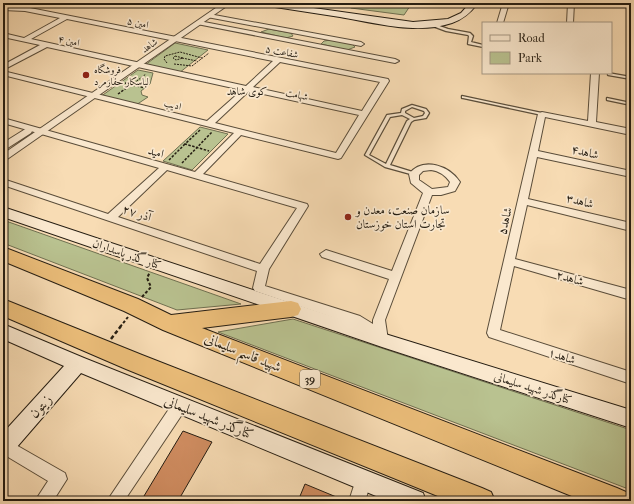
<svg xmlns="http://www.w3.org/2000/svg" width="634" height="504" font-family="'IM FELL French Canon',Amiri,serif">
<rect width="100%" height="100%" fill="#f8dcb4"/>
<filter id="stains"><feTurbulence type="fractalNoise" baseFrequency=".005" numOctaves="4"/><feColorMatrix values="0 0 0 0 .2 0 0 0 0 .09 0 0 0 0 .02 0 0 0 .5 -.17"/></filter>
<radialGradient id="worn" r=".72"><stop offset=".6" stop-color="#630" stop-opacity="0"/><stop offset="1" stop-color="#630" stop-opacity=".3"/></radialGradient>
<path fill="#b9c290" stroke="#6f7051" d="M344 3H412L404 15 351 8Z
M269 29 291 33 293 36 286 38 261 32Z
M331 40 352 44 355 47 347 50 321 44 324 41Z
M175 43 208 50 179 73 145 65Z
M138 70 153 73 150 84 141 91 142 95 148 97 136 105 100 97Z
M200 127 228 134 192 170 163 161Z
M3 220 241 304 177 310 3 243Z
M293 319 631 430V490L218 332Z"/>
<path fill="#cf8c60" stroke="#251d12" d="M183 431 212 442 178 501H141Z
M305 484 346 501H298Z"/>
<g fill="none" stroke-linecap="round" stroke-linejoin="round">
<g stroke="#5a4d3a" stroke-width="2.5">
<path id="service" d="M431 23 448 29 470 33 473 36 471 42 483 45V47L468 44 469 36 468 35 446 31 430 25 429 24Z
M608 73 631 77V79L608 75Z
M462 96 542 113 544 114 542 115 463 98H462Z
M607 98 631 103V105L607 100Z
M412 105 426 109 429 113 426 118 414 120 411 122 390 165 416 173V175H414L385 167 365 155 387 115 401 113 402 109ZM412 107 424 111 425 113 423 116 414 118 405 113V111ZM402 115 410 119 407 121 386 164 369 155 390 117Z"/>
</g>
<g stroke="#5a4d3a" stroke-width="2">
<path id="minor" d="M503 3H509L503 23H497Z
M568 3H574L573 23H567Z
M3 6 25 7 388 79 389 81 341 158 338 159 241 135 203 174 307 204 308 206 269 269 265 286 360 316 373 324V320L389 279 322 257 320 254 326 250 392 271 423 193 411 183 409 174C423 156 450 166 460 182L455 191 441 195H432L385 320 388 340 387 344C376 348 373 338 366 332 362 329 356 326 352 324L255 291 253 288 257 271 3 185V179L108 214 159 168 3 123V118L195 172 234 133 3 75V71L207 121 242 90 47 47 3 70V65L40 45 3 37V33L24 38 60 18 25 11 3 10ZM67 19 273 61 246 86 31 39ZM280 62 380 82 362 111 253 87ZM249 91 359 115 336 153 215 123ZM167 170 297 208 260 264 118 217ZM431 170C439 171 445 175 450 182L448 187 432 189 419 180V175L423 171Z
M209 14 361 42 364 44 361 46 207 17V15Z
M199 21 395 59 399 61 395 63 197 24V22Z
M591 73H599L596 122 631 129V135L545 117 538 151 631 171V177L537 157 528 199 631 223V231L527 205 515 259 631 290V300L514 266 500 330 631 372V384L489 337 487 333 538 114 542 112 588 121Z
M180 398 185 400 187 405 185 410 124 501H107L175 400Z
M3 439 9 441 65 473 67 479 53 501H35L48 481 3 454Z
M364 471 370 473 372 479 365 501H349L358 473Z"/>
</g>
<g stroke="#5a4d3a" stroke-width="2">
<path id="tertiary" d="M223 3H231L3 162V154Z
M27 128 31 129 32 131 31 133 3 151V143Z"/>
</g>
<g stroke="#251d12" stroke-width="2">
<path id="secondary" d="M258 3H278L413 22 448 19 461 13 470 3H478C471 12 464 19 452 23 417 35 376 23 340 17 314 13 288 9 262 5Z
M3 207 382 333 631 410V428L382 347 3 217Z
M3 324 84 358 423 493 426 501H388L81 373 10 455 3 458V433L64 366 3 339Z"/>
</g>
<g stroke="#251d12" stroke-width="2">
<path id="trunk" d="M3 247 138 299 171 315 291 301 298 303 301 309 298 315 291 317 202 328 617 488 626 492 630 501H584L163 330 124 311 3 261Z
M3 299 142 355 482 488 491 492 495 501H450L126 369 3 316Z"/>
</g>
<path stroke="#251d12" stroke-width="1" stroke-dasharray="2 1" stroke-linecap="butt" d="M175 56 183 58 176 60 173 58Z
M182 58 197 61
M167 63 164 59 165 56 180 52 202 58
M174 64 192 66
M192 66 209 53
M134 83 146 74"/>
<path stroke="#251d12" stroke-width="1.5" stroke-dasharray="2.5 1.5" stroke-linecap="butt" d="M125 83 145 88
M118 94 135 82
M200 130 185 144 209 151
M169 160 185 144
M182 163 212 132"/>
<path stroke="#251d12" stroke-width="2" stroke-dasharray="3 2" stroke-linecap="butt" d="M142 297 151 287 147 278 150 272
M120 327 128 317"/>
<path stroke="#251d12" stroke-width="2.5" stroke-dasharray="4 2.5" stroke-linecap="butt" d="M111 339 121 326"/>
<use href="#service" fill="#fae8ce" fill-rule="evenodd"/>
<use href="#minor" fill="#fae8ce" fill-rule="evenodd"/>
<use href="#tertiary" fill="#fae8ce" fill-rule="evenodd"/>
<use href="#secondary" fill="#fae8ce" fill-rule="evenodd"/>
<use href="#trunk" fill="#ecbe7a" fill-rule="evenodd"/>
</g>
<g fill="#8f2418" stroke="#fae8ce" stroke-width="1.5">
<circle cx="86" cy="75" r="4"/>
<circle cx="348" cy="217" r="4"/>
</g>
<g text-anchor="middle" stroke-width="3.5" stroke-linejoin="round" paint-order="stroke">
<g font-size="10" fill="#251d12" stroke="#fae8ce">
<text transform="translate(138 22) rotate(12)" y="4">امین ۵</text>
<text transform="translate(69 40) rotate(12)" y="4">امین ۴</text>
<text transform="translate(149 45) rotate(-35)" y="4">شاهد</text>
<text transform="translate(282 51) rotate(11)" y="4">شفاعت ۵</text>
<text transform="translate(297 94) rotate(12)" y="4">شهامت</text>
<text transform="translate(173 104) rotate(14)" y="4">ادیب</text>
</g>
<g font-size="10" fill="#251d12" stroke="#fae8ce" text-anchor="start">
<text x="94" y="73">فروشگاه<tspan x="94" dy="12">لباسکار حفارمرد</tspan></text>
</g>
<g font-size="11" fill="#251d12" stroke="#fae8ce">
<text x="247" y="95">کوی شاهد</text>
</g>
<rect fill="#fae8ce" stroke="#655a4a" stroke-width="1" x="300" y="370" width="20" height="18" rx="3"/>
<g font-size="11" font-weight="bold" fill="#251d12">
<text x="310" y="383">39</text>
</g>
<g font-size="12" fill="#251d12" stroke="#fae8ce">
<text transform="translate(156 152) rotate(16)" y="4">امید</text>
<text transform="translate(585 152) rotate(13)" y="4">شاهد۴</text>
<text transform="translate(580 201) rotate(14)" y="4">شاهد۳</text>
<text transform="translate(137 213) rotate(18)" y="4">آذر ۲۷</text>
<text transform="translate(505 221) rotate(-77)" y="4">شاهد۵</text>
<text transform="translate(127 254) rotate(19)" y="4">کنار گذر پاسداران</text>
<text transform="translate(570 278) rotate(16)" y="4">شاهد۲</text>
<text transform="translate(562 356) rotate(18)" y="4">شاهد۱</text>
<text transform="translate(533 388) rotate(18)" y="4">کنارگذر شهید سلیمانی</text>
</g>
<g font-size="12" fill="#251d12" stroke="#fae8ce" text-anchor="start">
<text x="356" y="214">سازمان صنعت، معدن و<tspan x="356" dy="14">تجارت استان خوزستان</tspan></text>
</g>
<g font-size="14" fill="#251d12" stroke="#fae8ce">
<text transform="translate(243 352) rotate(22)" y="5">شهید قاسم سلیمانی</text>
<text transform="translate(40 406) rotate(-49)" y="5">زیتون</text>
<text transform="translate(209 417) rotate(22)" y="5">کنارگذر شهید سلیمانی</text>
</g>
</g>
<rect width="634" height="504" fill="none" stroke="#f8dcb4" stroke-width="16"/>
<rect x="4" y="4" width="626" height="496" fill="none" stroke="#251d12" stroke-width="2"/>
<rect x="8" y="8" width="618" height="488" fill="none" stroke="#251d12"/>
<rect x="482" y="22" width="130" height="52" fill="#fae8ce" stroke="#a59783"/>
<rect x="490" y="35" width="20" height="6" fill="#fae8ce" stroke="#a59783"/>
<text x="518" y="42" font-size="12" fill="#251d12">Road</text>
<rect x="490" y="52" width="20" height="12" fill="#b9c290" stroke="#a59783"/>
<text x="518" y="62" font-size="12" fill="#251d12">Park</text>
<rect width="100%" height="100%" filter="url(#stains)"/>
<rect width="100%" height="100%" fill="url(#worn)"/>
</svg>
